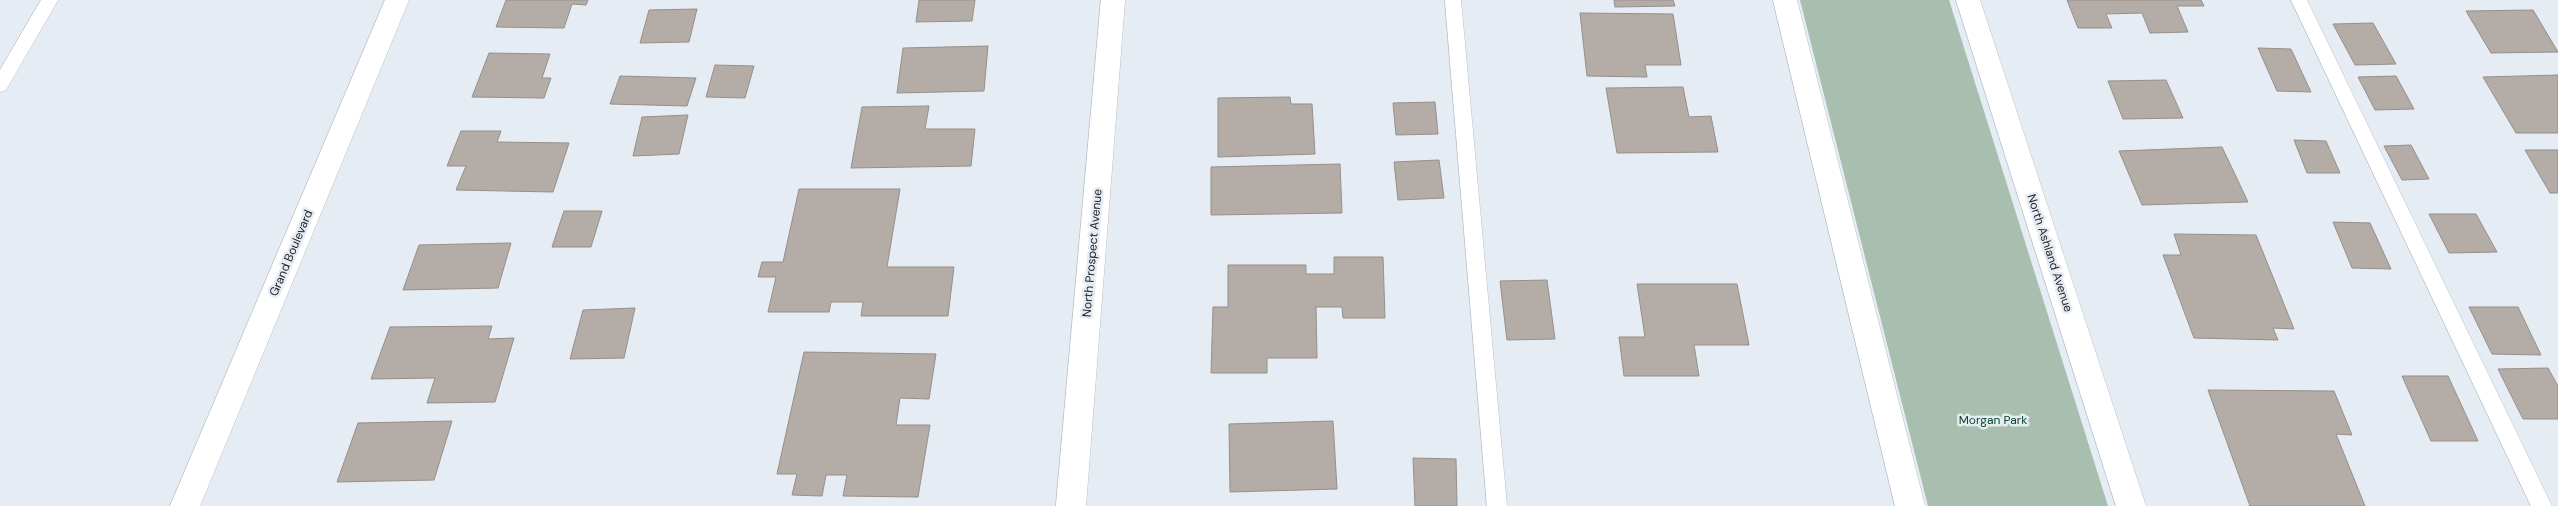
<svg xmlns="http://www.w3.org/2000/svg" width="2558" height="506" font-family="'DM Sans',sans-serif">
<rect width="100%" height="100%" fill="#e5ecf4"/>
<path fill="#a8beae" d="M1800 0H1949L2108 506H1928Z"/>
<path fill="#b4aca6" stroke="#978f89" d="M506 0H588L586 5 572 4 564 28 496 27Z
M919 0H975L972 21 916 22Z
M1614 0H1673L1675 6 1615 7Z
M2067 0H2201L2204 6H2177L2188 32 2150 33 2142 13 2106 14 2112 28H2078Z
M697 9 689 42 640 43 649 10Z
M2533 10 2558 52 2491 53 2466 11Z
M1580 13 1673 14 1681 65H1645L1647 77 1587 76Z
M2373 23 2396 64 2355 65 2333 24Z
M988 46 984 91 897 93 903 48Z
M2258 48 2291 49 2311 92 2277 91Z
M489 53 550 54 542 78H551L544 98 472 97Z
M715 65 754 66 745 98 706 97Z
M2558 75V133H2516L2483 77Z
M620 76 696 78 687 106 610 104Z
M2396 76 2414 109 2375 110 2358 77Z
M2166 80 2183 118 2123 119 2108 81Z
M1683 87 1689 117 1711 116 1718 152 1617 153 1606 88Z
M1290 97 1291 104H1312L1315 154 1218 157V98Z
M1435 102 1438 134 1396 135 1393 103Z
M929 106 925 129H975L971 166 851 168 862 107Z
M688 115 679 154 633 156 642 117Z
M461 131H501L497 142 569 143 553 192 456 190 466 166H447Z
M2294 140 2326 141 2340 173H2307Z
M2411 145 2429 179 2402 180 2384 146Z
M2222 147 2248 202 2142 205 2119 151Z
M2525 150H2558V193H2550Z
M1439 160 1444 198 1398 200 1394 162Z
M1340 164 1342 213 1211 215V167Z
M799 189H900L887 267H954L948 316H861L863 302H831L829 312H768L776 277H758L762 262H783Z
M564 211H602L591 247H552Z
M2429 214H2476L2497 252 2449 253Z
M2333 222 2370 223 2391 269 2352 268Z
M2174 234 2256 235 2294 329 2273 328 2278 340 2194 338 2163 255H2181Z
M511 243 498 288 403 290 419 245Z
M1334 257H1383L1385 318H1343L1342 307H1316L1317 358H1267V373H1211L1213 307H1228V265H1306V274H1334Z
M1547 280 1555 339 1507 340 1500 281Z
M1637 284H1737L1749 345H1694L1699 376H1624L1619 337H1645Z
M2469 307H2518L2541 355 2492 354Z
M635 308 624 358 570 359 583 310Z
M492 326 488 339 514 338 495 402 427 403 435 378 371 379 390 327Z
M804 352 936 354 929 399 900 398 896 425H930L918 497 843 496 847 475H826L822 496 792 495 797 474H777Z
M2548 368 2558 386V419H2523L2498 369Z
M2402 376H2448L2478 441H2431Z
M2208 390 2334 391 2352 435 2336 434 2365 506H2250Z
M452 421 434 480 337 482 358 423Z
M1333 421 1337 489 1230 492 1229 424Z
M1413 458 1456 459 1457 506H1415Z"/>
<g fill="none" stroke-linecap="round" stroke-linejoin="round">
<g stroke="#bbc1c9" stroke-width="1">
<path id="service" d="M41 0H58L6 90 0 92V70Z
M1445 0H1461L1507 506H1487Z
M2291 0H2307L2552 506H2531Z"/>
</g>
<g stroke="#bbc1c9" stroke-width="1">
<path id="minor" d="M385 0H409L200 506H170Z
M1773 0H1797L1925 506H1895Z
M1956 0H1980L2146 506H2116Z"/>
</g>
<g stroke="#bbc1c9" stroke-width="1">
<path id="tertiary" d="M1101 0H1125L1086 506H1056Z"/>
</g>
<use href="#service" fill="#fff" fill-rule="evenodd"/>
<use href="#minor" fill="#fff" fill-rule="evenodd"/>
<use href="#tertiary" fill="#fff" fill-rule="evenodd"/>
</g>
<g text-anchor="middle" stroke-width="5" stroke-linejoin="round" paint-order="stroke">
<g font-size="12" fill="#232528" stroke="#e5ecf4">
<text transform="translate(291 253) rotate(-67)" y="4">Grand Boulevard</text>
<text transform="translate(1092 253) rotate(-85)" y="4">North Prospect Avenue</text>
<text transform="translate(2050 253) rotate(72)" y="4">North Ashland Avenue</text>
</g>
<g font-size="12" fill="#0a4727" stroke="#e5ecf4">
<text x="1993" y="424">Morgan Park</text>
</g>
</g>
</svg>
